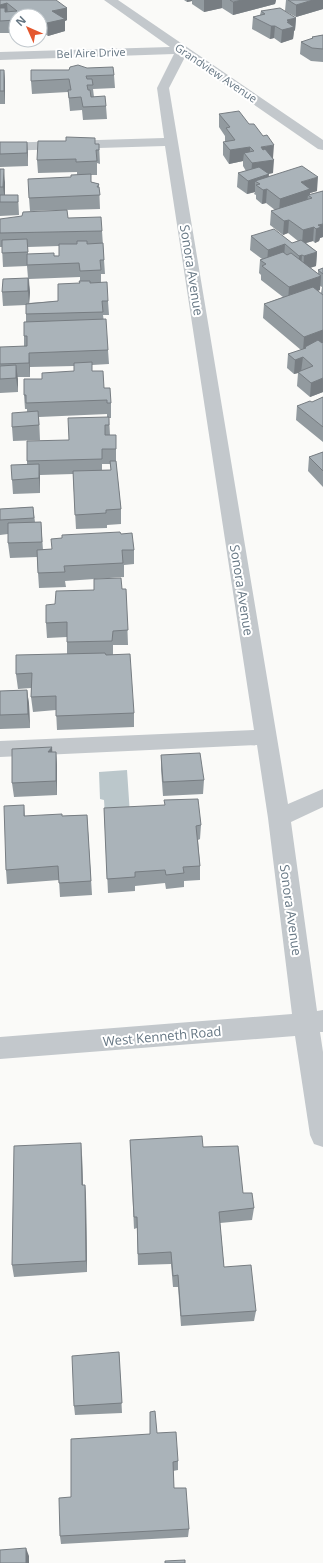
<svg xmlns="http://www.w3.org/2000/svg" width="323" height="1563" font-family="'Open Sans',sans-serif">
<rect width="100%" height="100%" fill="#fafaf8"/>
<path fill="#bbc7cb" d="M127 770 130 815 105 816 104 800 100 799 99 772Z"/>
<g fill="none" stroke-linecap="round" stroke-linejoin="round">
<path fill="#c3c8cc" fill-rule="evenodd" d="M104 0H118L323 140V150L318 149 185 57 169 88 288 804 323 789V807L291 822 317 1011 323 1010V1032H320L323 1052V1147L314 1144 310 1135 295 1036 0 1059V1037L292 1014 268 818 257 745 0 757V741L254 730 165 146 0 151V143L164 138 157 88 174 54 0 60V52L170 47Z"/>
</g>
<path fill="#929a9f" fill-rule="evenodd" d="M0 0 67 8V20L65 21V31L48 36 41 31 40 16H16V33H0Z
M184 0H276L275 4 233 15 222 8 204 12 192 4V1L187 2Z
M286 0H323V9L296 17 285 11Z
M261 11 296 18 295 30 294 31 293 39 281 43 274 38 270 39 252 29 253 17 260 15Z
M323 35V62L311 61 300 54 301 42 312 39V37Z
M87 68 114 75 115 88 93 89 94 97 106 106 107 119 83 120 82 110 70 111 68 92 32 94 31 81 69 70Z
M0 70H4L5 82V104H0Z
M219 114 273 158V173L268 174V176L317 191 310 193V195L323 191V237L320 238 319 241 315 243 313 241 306 243 317 252 316 266 310 268 318 274V270L323 268V392L310 397 297 386 298 373 294 374 287 368 288 354 301 350 263 318 264 304 283 297 261 280V275L259 273 260 260 262 259 250 250 251 236 292 243 298 241 288 233 283 235 270 225 271 211 275 210 266 203 262 204 256 199V195L254 194 255 192 247 194 237 187 238 173 246 171 243 166V161L229 164 223 155V142H225V136L219 127ZM320 286 322 287 321 293 318 291 320 290Z
M0 142H27L28 166 0 167Z
M95 144H99L100 164 97 163V175H91V182L99 184 100 209 30 211 29 198 77 175V172L38 173 37 160Z
M0 169 5 183V195H18L19 215 0 216Z
M68 218 102 231 105 274H101V283L108 301 109 315H103L108 350 109 364 92 365V371L104 388 111 403V418H109L110 435H116V463L121 509V524L107 525V528L76 529 73 474 40 475V493L13 494 12 480 27 465V461L69 440 107 417V414L39 417 40 440 13 441 12 427 27 412V409H25L24 395 42 379 74 371V366L30 367V377H17L18 392 0 393V347H24V336L26 322V305L3 306 2 292 28 278 27 266 3 267 2 247H0V219ZM59 246V256L28 254V247ZM80 277V281H79V283L58 301 29 303 30 292 29 279ZM102 464H110L111 470H102Z
M323 397V442L296 420 297 406 312 402Z
M323 452V487L308 471 309 457Z
M33 507 35 522H41L43 550 52 549 121 534 134 550V564L124 565V577L65 581 66 587 39 588 37 557 10 558 8 543V534L0 535V509Z
M122 589H126L128 645H113V655L134 713V727L57 730 56 710 33 712 31 697V688L18 689 16 674 67 654V637L47 638 46 623 55 604Z
M27 690 29 704 30 728 0 729V691Z
M52 752H56L57 766V795L14 797 12 783Z
M161 755 204 780 203 794 163 796 161 769Z
M24 805 25 816H62L87 815 92 895 60 897 59 880 7 884 6 870Z
M104 808 201 825 200 839 198 840 200 866V880L184 881V887L166 889 165 883 135 886V891L108 893Z
M130 1140 203 1147 243 1193 254 1208 252 1220 220 1223 224 1267 256 1311 254 1321 181 1326 178 1287H173L171 1264 138 1265 137 1228 134 1229Z
M82 1155 83 1185H85L86 1197 87 1272 14 1277 12 1265Z
M119 1352 122 1413 75 1415 74 1406Z
M157 1433 178 1461V1470L173 1471 174 1488 189 1529 188 1537 61 1544 60 1536 71 1497 150 1434Z"/>
<path fill="#777d82" d="M187 0H192V1L187 2Z
M204 0H222V8L204 12Z
M242 0H276L275 4 233 15V2Z
M313 0H323V9L296 17V5Z
M7 3 8 15 6 16V24V16L0 17V5Z
M67 8V20L65 21V31L48 36 47 23 52 11Z
M40 16H41V29H40Z
M296 18 295 30 294 31 293 39 281 43 282 30 287 20Z
M271 26H275L274 38 270 39Z
M4 70 5 82V104L4 91Z
M27 142 28 155V166L27 153Z
M274 145 273 158 261 160V147Z
M250 147V160L244 153 243 161 229 164 230 150Z
M274 160 273 173 251 177 252 163Z
M4 169 5 183V201L3 187Z
M269 174 268 188 260 184 255 181V192L247 194 248 181Z
M318 177 317 191 310 193V197L308 195 307 203 279 212 280 199 301 182Z
M267 189 266 203 262 204 263 190Z
M289 220 288 233 283 235 284 221Z
M323 224V237L320 238 319 241 315 243 316 229 318 225Z
M314 227 313 241 302 244 303 230Z
M285 244 284 258 267 263 268 250Z
M317 252 316 266 303 270 304 256Z
M302 255 301 268 298 269 299 256Z
M321 276 320 290 288 301 289 287Z
M28 278 30 292 29 305 28 291Z
M323 330V344L305 347V350L303 351 304 337Z
M29 353 30 367V377L29 363Z
M303 357 301 372H298V373L294 374 295 360Z
M16 365 18 379V392L16 378Z
M323 378V392L310 397 311 383Z
M39 464 40 478V493L39 478Z
M27 690 29 704 30 728 28 714Z
M52 747 53 762 48 752Z
M56 752 57 766V795L56 781Z
M81 1143 82 1155 83 1197 82 1185Z
M85 1185 86 1197 87 1272 86 1261Z
M26 1548 29 1556V1563H26Z"/>
<path fill="#aab3b9" stroke="#777d82" d="M0 0H56L67 8 52 11 65 19 47 23 41 18H43L41 16H16V20L0 21V8H5V12L17 11 7 3 0 5Z
M230 0H242L233 2Z
M288 0H313L296 5Z
M280 8 296 18 287 20 289 22H287L294 27 282 30 275 26H271L253 17 265 14 261 11Z
M323 35V49L312 48 301 42 313 38 312 37Z
M78 65 87 68 113 67 114 75 86 76 87 79H92L93 85H87L88 90H90L91 97 105 96 106 106 83 107 81 97 69 98 68 90H71L69 79 31 81V70H69L70 67Z
M0 70H4V91H0Z
M239 111 249 124H254L263 136 267 135 274 145 261 147 263 150 265 149 274 160 252 163 244 153 254 151 250 147 230 150 223 142 235 140 226 128 230 127 219 114Z
M66 137 95 138V144H99V150H96L97 161 76 162V159L37 160 38 141H66Z
M0 142H27V153L0 154Z
M302 166 318 177 301 182 310 189 280 199 267 189 263 190 256 185 260 184 255 181Z
M259 167 269 174 248 181 238 173Z
M0 169H4L3 187H0Z
M91 174V182L99 184 97 187H99L100 195 29 198 28 179 71 177V175Z
M323 191V224L318 225 321 227 316 229 314 227 303 230 289 220 284 221 271 211 312 198 308 195Z
M0 195H18V202H0Z
M67 210 68 218 101 217 102 231 0 233V219L22 216 23 212Z
M274 229 292 243 301 240 317 252 304 256 302 255 299 256 285 244 268 250 251 236Z
M27 239 28 252 2 253V240Z
M77 241H87V244L103 243 104 260H100L101 270 80 271 79 263 27 265V254L54 253V256H59V244H77Z
M283 252 287 255 291 253 321 276 289 287 262 266 266 264 260 260Z
M323 268V274L318 270Z
M28 278V291L2 292 3 279Z
M79 281H90V283L107 282 108 301H102L103 312 26 314V304L58 301V284L80 283Z
M313 287 323 295V330L304 337 264 304Z
M106 319 108 350 29 353V363L0 364V347L27 346V336H24V322Z
M318 340 322 343 323 342V378L311 383 298 372 313 366 303 357 295 360 288 354 306 348 305 347Z
M92 362V371H103L104 388H110L111 403H107V400L26 403V395H24V379H42V373L74 371V363Z
M16 365V378L0 379V366Z
M323 397V427L297 406 310 401 312 402Z
M38 411 39 425 12 427V413Z
M109 417V425H105V435H116V449H102V459L27 461V441L69 440 68 418Z
M323 452V471L309 457Z
M110 461H116L121 509 106 510V513L75 515 73 471 111 470Z
M39 464V478L12 480 11 465Z
M33 507 34 518 0 520V509Z
M41 522 42 542 8 543V523Z
M120 532 121 534 132 533 134 550H122L123 563 64 566 65 572 38 573 37 550 52 549 51 539 62 538V535Z
M121 578 122 589H126L128 630 113 631 112 641 67 642V622L46 623V605L55 604 56 591 94 590V579Z
M105 653 106 655 130 654 134 713 56 716V696L31 697 32 673 16 674V655Z
M27 690 28 714 0 715V691Z
M52 747 48 752H56V781L12 783V749Z
M200 753 204 780 163 782 161 755Z
M198 799 201 825 196 826 200 866 183 867 184 873 166 875 165 870 135 872V877L107 879 104 808 165 805 164 800Z
M24 805V816L62 814V816L87 815 91 881 59 883 58 866 6 870 4 806Z
M202 1136 203 1147 238 1146 243 1193H252L254 1208 219 1212 224 1267 251 1265 256 1311 181 1316 178 1275 173 1276 171 1252 138 1254 137 1217H134L130 1140Z
M81 1143 82 1185H85L86 1261 12 1265 14 1146Z
M119 1352 122 1403 74 1406 72 1356Z
M155 1411 157 1433 176 1432 178 1461 173 1462 174 1488H186L189 1529 60 1536 59 1498 71 1497V1439L150 1434V1412Z
M26 1548V1563H0V1550Z
M185 1560V1563H165V1561Z"/>
<g text-anchor="middle" stroke-width="4" stroke-linejoin="round" paint-order="stroke">
<g font-size="11" fill="#657683" stroke="#fff">
<text transform="translate(91 53) rotate(-2)" y="4">Bel Aire Drive</text>
<text transform="translate(216 73) rotate(34)" y="4">Grandview Avenue</text>
</g>
<g font-size="13" fill="#657683" stroke="#fff">
<text transform="translate(192 270) rotate(81)" y="5">Sonora Avenue</text>
<text transform="translate(242 590) rotate(81)" y="5">Sonora Avenue</text>
<text transform="translate(291 910) rotate(82)" y="5">Sonora Avenue</text>
<text transform="translate(162 1036) rotate(-5)" y="5">West Kenneth Road</text>
</g>
</g>
<g transform="translate(28 28) rotate(315)"><circle r="19" fill="#ffffff" stroke="#c1c8cd"/>
<path d="M0-3L7 15L0 10L-7 15Z" fill="#e4572e"/>
<text y="-6" font-size="11" font-weight="bold" text-anchor="middle" fill="#657683">N</text>
</g>
</svg>
